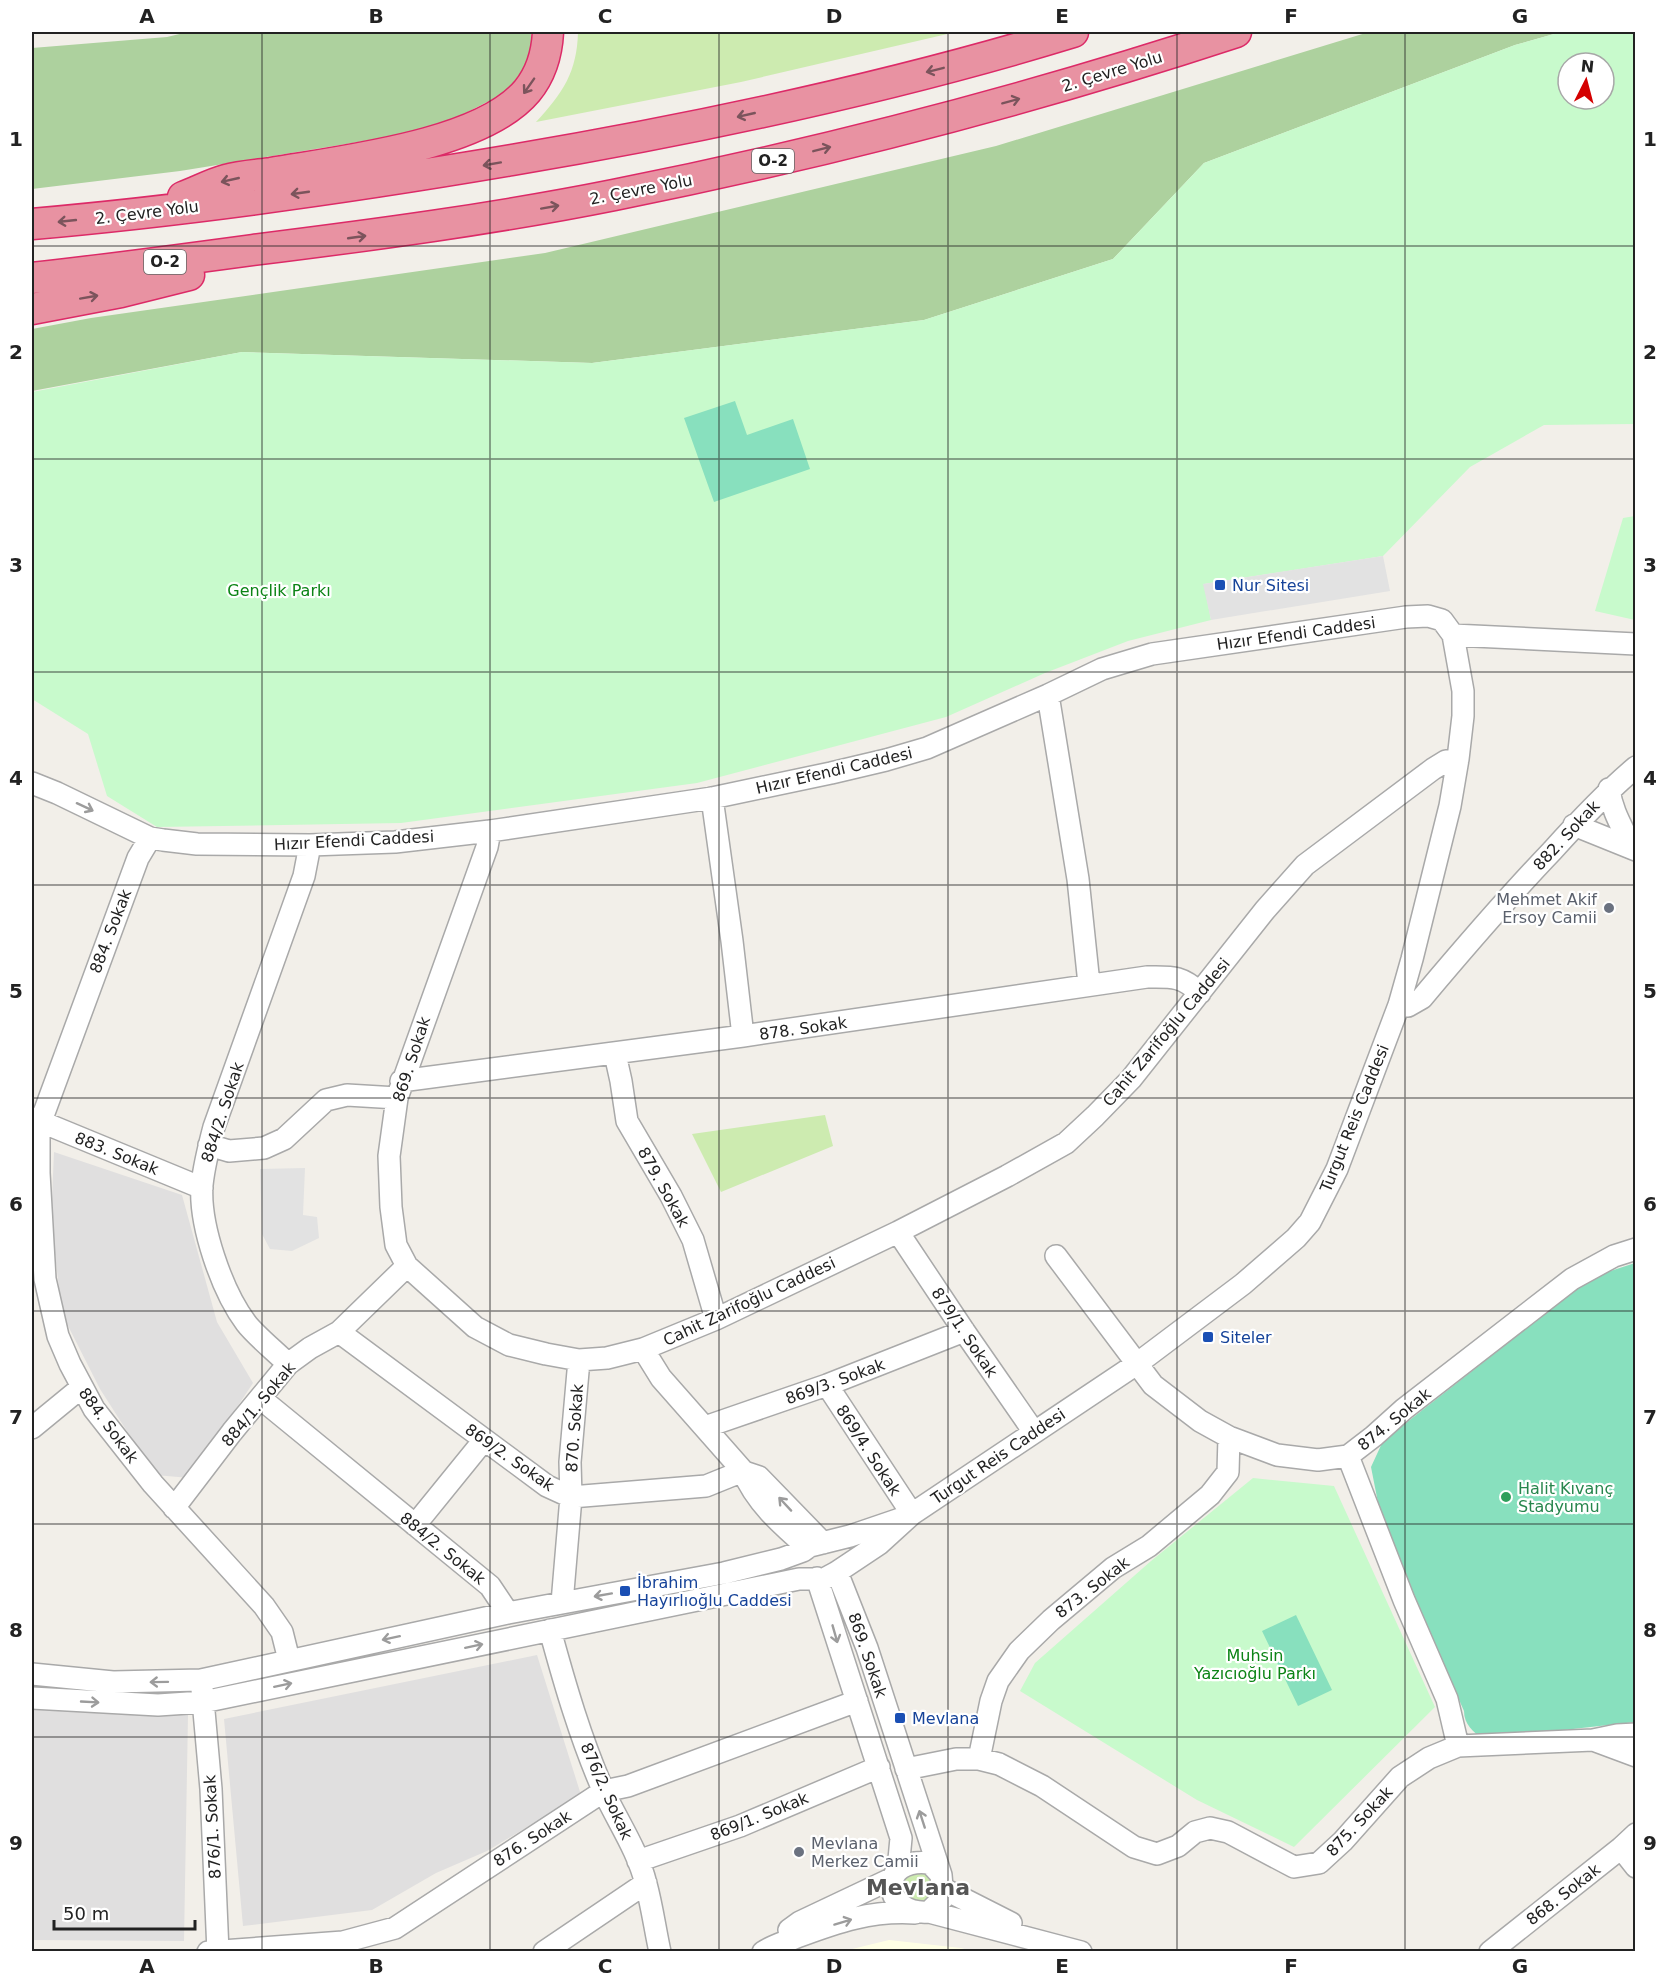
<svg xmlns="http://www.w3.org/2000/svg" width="1667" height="1983" font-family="'DejaVu Sans',sans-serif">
<rect width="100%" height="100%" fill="#f2efe9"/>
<path fill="#e0dfdf" d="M54 1152 182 1195 217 1322 253 1383 190 1478 155 1475 100 1389 62 1314 51 1220Z
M537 1655 581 1795 487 1851 436 1873 372 1910 243 1926 224 1719Z
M32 1706 188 1715 184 1941 32 1940Z"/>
<path fill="#ffffe5" d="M889 1940 961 1948 972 1951H844Z"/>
<path fill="#cdebb0" d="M578 32H956L741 82 536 122C563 93 577 72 578 32Z
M825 1115 833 1146 721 1192 692 1134Z
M921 1870 932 1876 933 1895 923 1902 910 1901C904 1893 901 1888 904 1878Z"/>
<path fill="#add19e" d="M188 32H531L533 57 505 93 432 130 180 171 32 189V48L167 37Z
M1369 32H1561L1515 45 1204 163 1113 259 924 320 592 363 242 352 32 391V329L91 318 545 253 996 146Z"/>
<path fill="#c8facc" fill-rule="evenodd" d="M1561 32H1635V424L1544 425 1470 467 1383 556 1204 584 1211 620 1128 641 1045 673 946 717 697 783 401 823 157 827 107 796 88 734 32 699V392L242 352 592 363 924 320 1113 259 1204 163 1515 45ZM1568 63H1604V99H1568Z
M1635 516H1636L1635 620 1595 611 1623 518Z
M1253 1478 1334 1486 1435 1707 1294 1847 1197 1800 1020 1691 1035 1663 1151 1561Z"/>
<path fill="#88e0be" d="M735 401 747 435 793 419 810 469 714 502 684 418Z
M1635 1263V1722L1483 1739C1473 1732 1464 1724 1464 1711L1383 1528 1371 1467 1383 1441 1592 1277Z
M1296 1615 1332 1690 1298 1706 1262 1631Z"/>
<path fill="#e2e2e2" d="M1383 556 1390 591 1211 620 1203 584Z
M305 1168 303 1215 317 1217 319 1238 292 1251 270 1249 262 1234 260 1169Z"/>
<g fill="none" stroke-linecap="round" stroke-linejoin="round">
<g stroke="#a9a9a9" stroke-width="24">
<path id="minor" d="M1453 635 1636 644
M1048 695 1078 879 1089 984
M32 783 57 793 150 838 163 840 197 844 310 845 395 842 490 831 712 798 831 773 886 760 927 748 1048 695 1102 669 1152 654 1406 617 1428 616 1442 620 1453 635 1463 691V716L1458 759 1450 806 1412 959 1399 1005 1337 1169 1310 1222 1296 1238 1243 1284 1138 1363 912 1514 879 1544 837 1572 824 1579H799L203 1702 158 1705 32 1698
M1609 789C1612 812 1623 828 1632 848
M712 798 732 941 743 1036
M1574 825 1636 850
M490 831 487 847 397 1098 389 1156 391 1207 396 1245 407 1266 475 1327 509 1345 546 1354 579 1360 607 1358 643 1349 716 1319 898 1232 1007 1176 1066 1143 1095 1116 1131 1079 1265 910 1305 865 1433 769 1446 761 1458 759
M150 838 138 858 41 1121 39 1136V1173L45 1279 58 1336 70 1364 94 1409 153 1484 264 1606 282 1632 289 1660
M1399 1005 1408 1006 1422 998C1464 948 1507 898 1552 851 1579 821 1605 793 1636 767
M615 1054 621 1081 627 1121 671 1196 693 1240 716 1319
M401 1081 743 1036 1147 977C1171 977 1181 975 1200 993
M32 1118 202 1188
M209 1145 229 1151 264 1148 284 1139 326 1100 347 1095 397 1098
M898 1232 964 1331 1034 1432
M1056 1256 1153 1385 1200 1421 1229 1437 1277 1455 1318 1460 1348 1456
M339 1332 547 1486 571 1497 706 1486 743 1471
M643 1349 661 1378 743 1471C755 1502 783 1526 807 1547
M288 1364C276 1352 255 1335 246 1323 222 1291 199 1225 202 1185 204 1165 209 1146 214 1127L304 876 310 845
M827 1385 912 1514
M260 1398 490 1586 508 1613
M705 1427 827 1385 964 1331
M32 1428 82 1387
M747 1473 759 1477 823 1543
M174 1508 232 1432 288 1364 310 1348 339 1332 407 1266
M415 1525 484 1440
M837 1572 867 1648 941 1875 943 1898 929 1912C881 1916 877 1856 930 1863L941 1875
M817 1578 901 1838 898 1870
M562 1603 571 1497 570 1462 579 1360
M550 1630C565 1685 581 1740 604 1792 618 1822 638 1851 646 1884 652 1906 655 1929 660 1952
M32 1674 113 1682 201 1680 508 1613 724 1573 781 1559 803 1551 810 1546 850 1536 900 1519
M202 1689 211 1789 218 1952
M1593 1740 1636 1756
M1458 1746 1447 1699 1404 1600 1348 1456 1374 1436 1404 1409 1572 1279 1614 1256 1636 1249
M979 1759 991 1701 998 1681 1019 1651 1051 1620 1113 1568 1149 1546 1210 1495 1228 1472 1229 1437
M906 1769 956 1759H979L999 1764 1042 1786 1134 1847 1157 1854 1178 1846 1195 1832 1210 1828 1228 1832 1294 1867 1319 1863 1343 1841 1400 1777 1429 1758 1458 1746 1593 1740 1617 1735 1636 1734
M1621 1848 1636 1867
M638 1861 740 1826 879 1767
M942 1888 1011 1923
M929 1912 1081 1952
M789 1930 800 1922 893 1878
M208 1952 343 1942 395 1928 604 1791 628 1786 857 1701
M544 1952 646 1883
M763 1952C774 1945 786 1942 797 1937 837 1922 872 1910 915 1913
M1490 1952 1621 1848 1636 1834"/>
</g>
<g stroke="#dc2a67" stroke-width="33">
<path id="highway" d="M183 197C197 192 211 184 226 180 240 176 256 175 271 173 340 161 481 146 527 91 541 74 547 52 548 32
M32 224C192 210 353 187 512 160 701 128 890 88 1073 32
M32 278C105 270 179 260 253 250 373 235 494 219 614 195 824 153 1032 99 1236 32
M32 309 121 292 189 275"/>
</g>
<use href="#minor" stroke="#fff" stroke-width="21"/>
<use href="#highway" stroke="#e892a2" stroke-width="30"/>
</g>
<defs><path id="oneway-shaft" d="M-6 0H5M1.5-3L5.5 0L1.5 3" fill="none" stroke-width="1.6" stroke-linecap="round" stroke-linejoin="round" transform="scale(1.5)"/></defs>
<g stroke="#7b545c">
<use href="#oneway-shaft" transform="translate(935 70) rotate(166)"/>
<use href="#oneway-shaft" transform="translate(529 86) rotate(125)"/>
<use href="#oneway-shaft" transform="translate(1011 101) rotate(-15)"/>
<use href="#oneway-shaft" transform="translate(746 115) rotate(167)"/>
<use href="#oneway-shaft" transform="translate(822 149) rotate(-14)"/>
<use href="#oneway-shaft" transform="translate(492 164) rotate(170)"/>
<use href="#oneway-shaft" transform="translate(230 180) rotate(167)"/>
<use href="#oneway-shaft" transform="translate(300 193) rotate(172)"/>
<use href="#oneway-shaft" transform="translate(550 207) rotate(-10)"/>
<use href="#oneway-shaft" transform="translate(67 221) rotate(174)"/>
<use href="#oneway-shaft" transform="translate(357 237) rotate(-8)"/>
<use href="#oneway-shaft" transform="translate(89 297) rotate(-10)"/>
</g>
<g stroke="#9c9c9c">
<use href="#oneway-shaft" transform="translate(85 807) rotate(25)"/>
<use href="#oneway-shaft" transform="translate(785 1504) rotate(-133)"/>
<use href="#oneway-shaft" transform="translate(603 1595) rotate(170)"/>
<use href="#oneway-shaft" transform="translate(835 1634) rotate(74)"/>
<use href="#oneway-shaft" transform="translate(391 1638) rotate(168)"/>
<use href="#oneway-shaft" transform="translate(474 1646) rotate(-12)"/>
<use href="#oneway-shaft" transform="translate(159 1682) rotate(179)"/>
<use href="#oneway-shaft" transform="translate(283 1685) rotate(-12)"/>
<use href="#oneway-shaft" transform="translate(90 1702) rotate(3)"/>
<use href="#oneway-shaft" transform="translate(922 1819) rotate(-108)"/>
<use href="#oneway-shaft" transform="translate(843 1922) rotate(-17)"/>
</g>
<path fill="none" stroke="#222" stroke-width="1.5" stroke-opacity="0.55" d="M262 32V1952M490 32V1952M719 32V1952M948 32V1952M1177 32V1952M1405 32V1952M32 246H1636M32 459H1636M32 672H1636M32 885H1636M32 1098H1636M32 1311H1636M32 1524H1636M32 1737H1636"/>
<g fill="#1a4fb4" stroke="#fff" stroke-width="2">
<rect x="1214" y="579" width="12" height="12" rx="3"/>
<rect x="1202" y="1331" width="12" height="12" rx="3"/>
<rect x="619" y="1585" width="12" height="12" rx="3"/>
<rect x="894" y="1712" width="12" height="12" rx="3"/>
</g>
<g fill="#6b7280" stroke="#fff" stroke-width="2">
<circle cx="1609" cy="908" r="6"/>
<circle cx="799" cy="1852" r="6"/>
</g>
<circle fill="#2e9e5b" stroke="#fff" stroke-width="2" cx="1506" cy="1497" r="6"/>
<g text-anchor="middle" stroke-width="4.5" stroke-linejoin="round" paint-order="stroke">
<g fill="#fff" stroke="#646464" stroke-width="1.5">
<rect x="752" y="149" width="42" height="24" rx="4.5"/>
<rect x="144" y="250" width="42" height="24" rx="4.5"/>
</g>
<g font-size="15" font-weight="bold" fill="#222">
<text x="773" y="166">O-2</text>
<text x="165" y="267">O-2</text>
</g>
<g font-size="16" fill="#222" stroke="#fff">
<text transform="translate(1112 71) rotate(-17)" y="6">2. Çevre Yolu</text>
<text transform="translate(641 189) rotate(-11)" y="6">2. Çevre Yolu</text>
<text transform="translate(147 212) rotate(-7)" y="6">2. Çevre Yolu</text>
<text transform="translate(1296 633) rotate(-8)" y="6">Hızır Efendi Caddesi</text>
<text transform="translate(834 770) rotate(-13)" y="6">Hızır Efendi Caddesi</text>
<text transform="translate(1566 835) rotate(-47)" y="6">882. Sokak</text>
<text transform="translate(354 840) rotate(-3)" y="6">Hızır Efendi Caddesi</text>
<text transform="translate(110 931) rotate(-69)" y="6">884. Sokak</text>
<text transform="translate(803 1028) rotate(-8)" y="6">878. Sokak</text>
<text transform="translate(1166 1032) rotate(-50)" y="6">Cahit Zarifoğlu Caddesi</text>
<text transform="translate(411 1059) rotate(-72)" y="6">869. Sokak</text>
<text transform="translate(222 1112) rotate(-72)" y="6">884/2. Sokak</text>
<text transform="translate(1354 1118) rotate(-68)" y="6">Turgut Reis Caddesi</text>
<text transform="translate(117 1153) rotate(22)" y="6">883. Sokak</text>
<text transform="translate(664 1187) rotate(61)" y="6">879. Sokak</text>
<text transform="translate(749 1301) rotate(-25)" y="6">Cahit Zarifoğlu Caddesi</text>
<text transform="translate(965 1332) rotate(56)" y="6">879/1. Sokak</text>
<text transform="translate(835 1381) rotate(-20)" y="6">869/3. Sokak</text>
<text transform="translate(258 1404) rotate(-50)" y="6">884/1. Sokak</text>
<text transform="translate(1394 1419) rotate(-39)" y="6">874. Sokak</text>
<text transform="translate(109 1425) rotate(54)" y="6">884. Sokak</text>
<text transform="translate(574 1428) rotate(-86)" y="6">870. Sokak</text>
<text transform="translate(869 1450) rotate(57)" y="6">869/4. Sokak</text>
<text transform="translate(998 1456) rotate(-34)" y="6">Turgut Reis Caddesi</text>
<text transform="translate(510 1457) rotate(35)" y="6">869/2. Sokak</text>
<text transform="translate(443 1548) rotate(39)" y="6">884/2. Sokak</text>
<text transform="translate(1092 1587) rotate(-38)" y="6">873. Sokak</text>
<text transform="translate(868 1655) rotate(71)" y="6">869. Sokak</text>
<text transform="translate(607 1791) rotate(66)" y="6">876/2. Sokak</text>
<text transform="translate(759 1816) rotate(-22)" y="6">869/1. Sokak</text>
<text transform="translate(1359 1821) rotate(-47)" y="6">875. Sokak</text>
<text transform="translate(212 1827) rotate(-93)" y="6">876/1. Sokak</text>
<text transform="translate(532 1838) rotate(-33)" y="6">876. Sokak</text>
<text transform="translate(1563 1894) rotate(-38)" y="6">868. Sokak</text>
</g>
<g font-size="16" fill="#164399" stroke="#fff" text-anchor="start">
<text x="1232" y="591">Nur Sitesi</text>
<text x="1220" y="1343">Siteler</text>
<text x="637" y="1588">İbrahim<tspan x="637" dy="18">Hayırlıoğlu Caddesi</tspan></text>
<text x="912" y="1724">Mevlana</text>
</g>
<g font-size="16" fill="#0c8416" stroke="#fff">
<text x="279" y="596">Gençlik Parkı</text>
<text x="1255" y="1661">Muhsin<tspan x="1255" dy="18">Yazıcıoğlu Parkı</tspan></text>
</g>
<g font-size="16" fill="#5b616d" stroke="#fff" text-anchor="end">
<text x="1597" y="905">Mehmet Akif<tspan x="1597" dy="18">Ersoy Camii</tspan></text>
<text x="811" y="1849" text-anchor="start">Mevlana<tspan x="811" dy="18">Merkez Camii</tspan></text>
</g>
<g font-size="16" fill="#27864d" stroke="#fff" text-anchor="start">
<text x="1518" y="1494">Halit Kıvanç<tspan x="1518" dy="18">Stadyumu</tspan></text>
</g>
<g font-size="22" font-weight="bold" fill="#555" stroke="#fff">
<text x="918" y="1895">Mevlana</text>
</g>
</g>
<rect width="1667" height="1983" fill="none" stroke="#ffffff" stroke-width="66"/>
<g transform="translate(1586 81) rotate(6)"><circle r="28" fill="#ffffff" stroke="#a7a7a7" stroke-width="1.5"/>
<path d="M0-4.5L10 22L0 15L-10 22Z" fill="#d40000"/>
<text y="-9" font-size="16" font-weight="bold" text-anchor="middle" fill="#222222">N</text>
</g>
<path d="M54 1920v9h141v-9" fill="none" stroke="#222222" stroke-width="3"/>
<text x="63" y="1920" font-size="18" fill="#222222" stroke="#ffffff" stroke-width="4.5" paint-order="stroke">50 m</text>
<rect x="33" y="33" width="1601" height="1917" fill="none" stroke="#222" stroke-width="2"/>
<g font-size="20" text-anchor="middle" font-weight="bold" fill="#222">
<text x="147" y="23">A</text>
<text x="376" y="23">B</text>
<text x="605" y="23">C</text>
<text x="834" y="23">D</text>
<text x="1062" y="23">E</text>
<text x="1291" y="23">F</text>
<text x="1520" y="23">G</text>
<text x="16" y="146">1</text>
<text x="1650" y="146">1</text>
<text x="16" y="359">2</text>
<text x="1650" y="359">2</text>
<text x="16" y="572">3</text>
<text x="1650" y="572">3</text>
<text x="16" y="785">4</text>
<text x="1650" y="785">4</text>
<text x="16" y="998">5</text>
<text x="1650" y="998">5</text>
<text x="16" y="1211">6</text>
<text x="1650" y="1211">6</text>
<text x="16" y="1424">7</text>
<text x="1650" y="1424">7</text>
<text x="16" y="1637">8</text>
<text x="1650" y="1637">8</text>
<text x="16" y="1850">9</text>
<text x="1650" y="1850">9</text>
<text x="147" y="1973">A</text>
<text x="376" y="1973">B</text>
<text x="605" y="1973">C</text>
<text x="834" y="1973">D</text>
<text x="1062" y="1973">E</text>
<text x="1291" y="1973">F</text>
<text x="1520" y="1973">G</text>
</g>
</svg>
